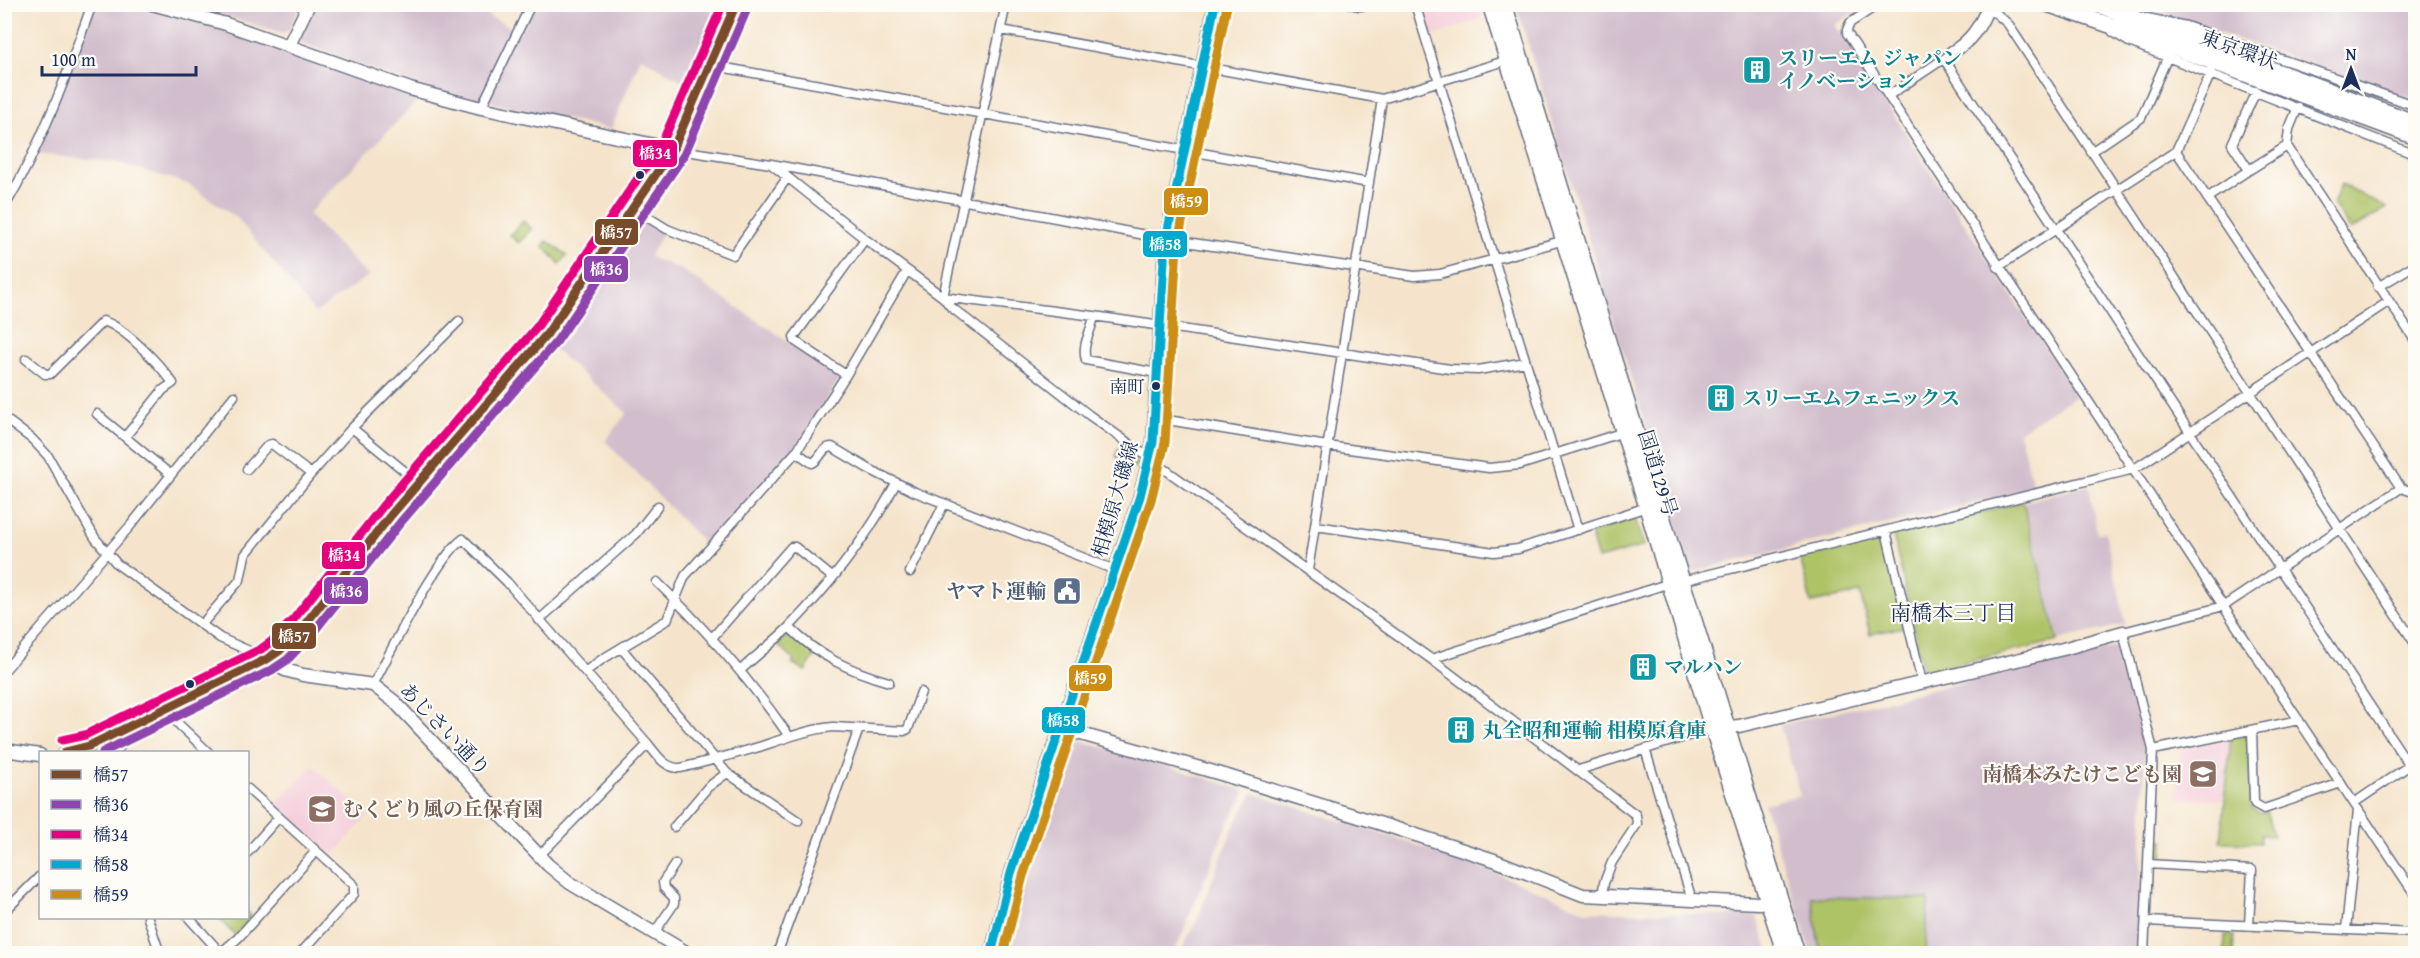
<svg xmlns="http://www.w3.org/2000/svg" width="2420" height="958" font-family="'Gentium Book Plus','Noto Serif JP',serif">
<rect width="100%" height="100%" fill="#fdfcf7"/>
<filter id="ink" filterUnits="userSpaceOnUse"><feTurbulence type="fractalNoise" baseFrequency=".0167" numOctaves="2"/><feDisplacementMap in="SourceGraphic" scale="12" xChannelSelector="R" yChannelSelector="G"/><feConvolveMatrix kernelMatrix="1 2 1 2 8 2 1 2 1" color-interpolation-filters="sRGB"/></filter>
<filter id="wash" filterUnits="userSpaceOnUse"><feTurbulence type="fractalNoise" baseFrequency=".008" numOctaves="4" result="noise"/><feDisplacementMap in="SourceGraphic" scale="24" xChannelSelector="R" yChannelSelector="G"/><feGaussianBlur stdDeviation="1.35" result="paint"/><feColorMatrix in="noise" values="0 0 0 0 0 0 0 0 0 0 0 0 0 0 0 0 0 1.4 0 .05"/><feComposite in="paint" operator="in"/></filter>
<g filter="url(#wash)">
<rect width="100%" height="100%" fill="#f5e4cb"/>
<path fill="#f5cfdc" d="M1421 5H1477L1482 19 1431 37Z
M2231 739 2225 800 2178 798 2180 749Z
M313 766 368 815 333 856 276 804Z"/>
<path fill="#d1bdcc" d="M716 4 726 8 692 87 641 57 611 129 431 89 381 73 298 41 316 5H467L520 32 534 5Z
M91 5H135L226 31 418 100 308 214 368 276 315 313 237 218 188 184 116 162 34 154Z
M188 5H301L288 31 282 33Z
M1516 5H1867L1835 25 2076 395 2019 432 2034 488 1691 572Z
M2138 5H2415V100Z
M640 218 662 233 649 257 680 269 841 377 793 451 706 545 605 441 627 413 548 344 635 220Z
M2089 485 2097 533 2105 532 2126 624 2059 640 2024 502Z
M2120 646 2145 751 2138 953H1811L1764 804 1800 795 1780 725Z
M1065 737 1128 754 1244 790 1245 794 1228 823 1174 953 999 954 1002 934 1021 863Z
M1253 793 1466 861 1586 911 1757 916 1769 953H1180L1196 922 1233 828Z"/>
<path fill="#aec266" stroke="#647862" stroke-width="1.5" d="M2341 184 2387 208 2351 230 2333 204Z
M523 221 532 229 519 243 510 235Z
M547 241 567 255 560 264 543 246Z
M1119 448 1136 459 1137 468 1117 458 1116 454Z
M2023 502 2058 641 1927 671 1923 670 1893 534Z
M1635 518 1644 546 1598 559 1590 533Z
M1882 537 1904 627 1870 634 1860 593 1811 603 1800 557Z
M787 635H792L816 654 805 671 792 663 794 660 777 644Z
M2247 734 2249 736 2252 808 2259 813 2267 812 2273 836 2261 835 2260 843 2221 842 2231 737Z
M2154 840H2164L2163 861 2156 860 2153 857Z
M1812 897 1928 899 1925 953H1824L1819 945Z
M248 912 251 916 238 938 218 918H248Z
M2225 935 2234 936 2233 953H2224Z"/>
</g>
<g filter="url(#ink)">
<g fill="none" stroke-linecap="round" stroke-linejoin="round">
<g stroke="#676e84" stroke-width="11">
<path id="street" d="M1006 4 943 297 1094 316 1450 369 1478 370 1526 362
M1350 4 1360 6 1374 4
M1415 4 1578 530
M1879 4 1850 23 1847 30V33C2036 322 2224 610 2416 896
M1987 10 1997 14 2008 24 2416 645
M2147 18 2186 26 2416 106
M1001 30 1382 99 1508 60
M2113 32 2129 42 2416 155
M1944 59 2409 765
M709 65 1369 183
M2211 73 2176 151 2401 488
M1888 96 1948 56
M2298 107 2289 129 2287 146 2416 342
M481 108 531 4
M673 149 771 164 1166 239 1414 276 1440 274 1565 240
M2091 152 2141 118 2168 56
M771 164 865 239 943 297 951 307 1089 415 1431 659 1636 815 1637 824 1612 862 1604 883 1602 896
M2249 170 2287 146
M2207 198 2249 170 2232 144 2256 91
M4 208C42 144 67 75 92 4
M634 209 667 229 733 255 787 178
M1998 267 2176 151
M2378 287 2416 264
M1094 316C1092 331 1081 344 1086 360L1157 373
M26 359 45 374H50L103 321C125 327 160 365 173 383L163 390 125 437
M846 375 795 341 794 337 865 239
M97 414 171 475
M4 418 32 439 48 456 95 538 117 564 220 638 267 659
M1155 418 1327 446 1489 468 1520 465 1624 432
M352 428 419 483
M796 452 812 463C821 460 821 447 832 447L869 469 915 492 1115 570
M247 469 268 445 272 444 311 474
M1316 526 1494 552 1518 549 1647 507
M1886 531 1922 682
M1308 570 1382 99
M910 572 944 504
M1682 581 2134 469 2388 302
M657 582C706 629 750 680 789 736
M539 620 636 534 658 506
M202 624 240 580 245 555 311 474 352 428 459 321
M789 627C818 656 850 671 889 682
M712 638 791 547H795L832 577
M622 649 727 773 798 821
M1431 659 1670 583
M4 671 131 525 234 396
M586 671 601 660 667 620 685 576 796 452 846 375 907 271
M740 671C755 656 773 643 788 628 829 586 869 535 896 483
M373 685C390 653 436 558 463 539L507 582 648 744C657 755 665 769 681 768 711 760 742 753 771 743 792 736 811 729 833 727L904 731 908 729 921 692
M167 709 171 717 208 752
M2252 730 2254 801 2255 804 2264 809 2341 783
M1645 749 1692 900
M2153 750 2299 720
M116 752 139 723
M1579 770 1713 728
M248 789 354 885V894L300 954
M2354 803 2416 761
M674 827 708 787 727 773
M248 852 279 817
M539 856 648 744
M2148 864 2252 870 2249 925
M4 912 40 876
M148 918 160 954
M189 918 218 950 223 951 238 938 316 851
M2146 921 2416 933
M2346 930 2358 810
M654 933 674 904V898L664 888 663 882 675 864
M777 954 859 729
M2144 954 2153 750 2123 632 2224 606 2401 488 2416 493"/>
</g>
<g stroke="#676e84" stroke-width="15">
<path id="secondary" d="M152 4 226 24 410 89 481 108 673 149
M289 45 309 4
M1951 53C1971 41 1981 26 1989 4
M267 659 285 670 303 675 373 685 395 702 548 865 570 883 689 954
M1060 728 1221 774 1388 826 1494 860 1583 895 1759 903 1777 901
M1720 728 1739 726 2063 649 2123 632
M4 750 40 755
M65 752 89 746 267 659 279 651 302 628 391 515 547 334 673 149 736 4"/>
</g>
<g stroke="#676e84" stroke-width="15">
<path id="primary" d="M991 954 1011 873 1140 496 1153 442 1165 244 1215 4"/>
</g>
<g stroke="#676e84" stroke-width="18">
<path id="highway" d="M1490 4 1647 507 1710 720 1785 954
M1504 4C1601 321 1700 637 1797 954
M2047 4 2145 37 2416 137
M2096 4 2416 123"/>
</g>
<use href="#street" stroke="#fff" stroke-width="8"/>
<use href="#secondary" stroke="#fff" stroke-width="12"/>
<use href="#primary" stroke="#fff" stroke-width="12"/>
<use href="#highway" stroke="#fff" stroke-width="15"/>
<g stroke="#fdfcf7" stroke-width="14">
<path id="bus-1" d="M65 752 89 746 267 659 279 651 302 628 391 515 547 334 673 149 736 4"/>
</g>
<g stroke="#fdfcf7" stroke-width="14">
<path id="bus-2" d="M103 752 272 670 287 660 311 635 400 523 557 341 684 155 747 9"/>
</g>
<g stroke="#fdfcf7" stroke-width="14">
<path id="bus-3" d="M62 740 85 735 261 649 271 642 293 620 382 507 537 327 662 143 723 4"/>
</g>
<g stroke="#fdfcf7" stroke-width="14">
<path id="bus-4" d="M991 954 1011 873 1140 496 1153 442 1165 244 1215 4"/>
</g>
<g stroke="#fdfcf7" stroke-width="14">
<path id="bus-5" d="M1003 954 1023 876 1151 500 1165 443 1177 246 1227 6"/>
</g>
<use href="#bus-1" stroke="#7a4b2a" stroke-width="9"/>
<use href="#bus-2" stroke="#8e44ad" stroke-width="9"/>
<use href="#bus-3" stroke="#e5007d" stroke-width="9"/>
<use href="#bus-4" stroke="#00a9ce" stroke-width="9"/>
<use href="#bus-5" stroke="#cb8e13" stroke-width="9"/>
</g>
</g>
<defs>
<g id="building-square" transform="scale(1.5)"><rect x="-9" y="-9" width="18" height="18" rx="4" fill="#0f9aa8" stroke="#fdfcf7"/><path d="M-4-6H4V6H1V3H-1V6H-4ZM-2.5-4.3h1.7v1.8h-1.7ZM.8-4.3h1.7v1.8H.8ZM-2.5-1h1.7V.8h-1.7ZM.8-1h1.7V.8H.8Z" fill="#fff"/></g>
<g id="civic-square" transform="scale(1.5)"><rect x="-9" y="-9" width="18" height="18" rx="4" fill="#5c6f8a" stroke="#fdfcf7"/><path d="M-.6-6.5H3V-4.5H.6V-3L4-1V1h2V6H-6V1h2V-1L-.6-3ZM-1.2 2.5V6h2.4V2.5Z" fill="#fff"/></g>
<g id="school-square" transform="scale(1.5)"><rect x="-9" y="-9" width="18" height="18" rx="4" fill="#8d6e63" stroke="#fdfcf7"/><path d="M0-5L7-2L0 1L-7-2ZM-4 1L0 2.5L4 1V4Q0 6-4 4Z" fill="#fff"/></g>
</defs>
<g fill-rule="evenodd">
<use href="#building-square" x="1757" y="70"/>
<use href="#building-square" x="1721" y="398"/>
<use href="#civic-square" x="1067" y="591"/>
<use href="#building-square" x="1643" y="667"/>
<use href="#building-square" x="1461" y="730"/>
<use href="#school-square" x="2203" y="774"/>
<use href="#school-square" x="322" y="809"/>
</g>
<g fill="#1b2f5e" stroke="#fdfcf7" stroke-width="2">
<circle cx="640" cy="175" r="5"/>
<circle cx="1156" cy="386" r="5"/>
<circle cx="190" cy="684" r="5"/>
</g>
<g text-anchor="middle" stroke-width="4.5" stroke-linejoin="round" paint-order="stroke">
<g font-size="18" fill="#1b2f5e" stroke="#fdfcf7" text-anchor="end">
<text x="1145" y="393">南町</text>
</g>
<g font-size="20" fill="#1b2f5e" stroke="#fdfcf7">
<text transform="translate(2239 49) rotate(20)" y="7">東京環状</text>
<text transform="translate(1658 473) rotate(73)" y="7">国道129号</text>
<text transform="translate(1115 499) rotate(-74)" y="7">相模原大磯線</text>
<text transform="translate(445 729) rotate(46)" y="7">あじさい通り</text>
</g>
<g font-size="20" font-weight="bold" fill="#0d838f" stroke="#fdfcf7" text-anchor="start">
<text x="1778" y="65">スリーエム ジャパン<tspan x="1778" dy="23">イノベーション</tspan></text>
<text x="1742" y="405">スリーエムフェニックス</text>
<text x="1664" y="674">マルハン</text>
<text x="1482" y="737">丸全昭和運輸 相模原倉庫</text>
</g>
<g font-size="20" font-weight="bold" fill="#4e5e75" stroke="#fdfcf7" text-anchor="end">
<text x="1046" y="598">ヤマト運輸</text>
</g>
<g font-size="20" font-weight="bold" fill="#785e54" stroke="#fdfcf7" text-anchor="end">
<text x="2182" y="781">南橋本みたけこども園</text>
<text x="343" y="816" text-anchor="start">むくどり風の丘保育園</text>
</g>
<g font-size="21" fill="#1b2f5e" stroke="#fdfcf7">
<text x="1953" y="620">南橋本三丁目</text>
</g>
</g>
<g stroke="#fdfcf7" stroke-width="2">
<rect x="632" y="139" width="46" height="29" rx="6" fill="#e5007d"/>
<rect x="1163" y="187" width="46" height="29" rx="6" fill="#cb8e13"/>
<rect x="594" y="218" width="45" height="28" rx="6" fill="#7a4b2a"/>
<rect x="1142" y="230" width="46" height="28" rx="6" fill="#00a9ce"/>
<rect x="583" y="255" width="46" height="28" rx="6" fill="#8e44ad"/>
<rect x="321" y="541" width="45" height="29" rx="6" fill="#e5007d"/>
<rect x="323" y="576" width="46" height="29" rx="6" fill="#8e44ad"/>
<rect x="271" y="622" width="46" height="28" rx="6" fill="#7a4b2a"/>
<rect x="1068" y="664" width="45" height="28" rx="6" fill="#cb8e13"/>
<rect x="1041" y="706" width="45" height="28" rx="6" fill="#00a9ce"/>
</g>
<g font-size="16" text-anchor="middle" font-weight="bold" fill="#fff">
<text x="655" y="159">橋34</text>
<text x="1186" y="207">橋59</text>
<text x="616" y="238">橋57</text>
<text x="1165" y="250">橋58</text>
<text x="606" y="275">橋36</text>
<text x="344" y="561">橋34</text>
<text x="346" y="597">橋36</text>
<text x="294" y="642">橋57</text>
<text x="1090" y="684">橋59</text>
<text x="1063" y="726">橋58</text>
</g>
<rect width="2420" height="958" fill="none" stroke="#fdfcf7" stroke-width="24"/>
<rect x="39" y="751" width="210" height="168" fill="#fdfcf7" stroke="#a3aaba" stroke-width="1.5"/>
<rect x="51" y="770" width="30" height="9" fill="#7a4b2a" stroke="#a3aaba" stroke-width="1.5"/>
<text x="93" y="781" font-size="18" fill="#1b2f5e">橋57</text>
<rect x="51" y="800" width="30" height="9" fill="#8e44ad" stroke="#a3aaba" stroke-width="1.5"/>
<text x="93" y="811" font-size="18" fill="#1b2f5e">橋36</text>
<rect x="51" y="830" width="30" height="9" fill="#e5007d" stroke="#a3aaba" stroke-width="1.5"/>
<text x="93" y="841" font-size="18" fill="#1b2f5e">橋34</text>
<rect x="51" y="860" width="30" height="9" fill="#00a9ce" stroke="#a3aaba" stroke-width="1.5"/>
<text x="93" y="871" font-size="18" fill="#1b2f5e">橋58</text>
<rect x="51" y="890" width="30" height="9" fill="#cb8e13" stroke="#a3aaba" stroke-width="1.5"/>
<text x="93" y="901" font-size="18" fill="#1b2f5e">橋59</text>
<g transform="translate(2351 69)" stroke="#fdfcf7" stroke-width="4.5" paint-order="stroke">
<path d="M0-4.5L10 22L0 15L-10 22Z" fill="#1b2f5e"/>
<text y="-9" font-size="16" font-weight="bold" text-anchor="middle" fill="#1b2f5e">N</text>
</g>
<path d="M42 66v9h154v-9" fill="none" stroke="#1b2f5e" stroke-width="3"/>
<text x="51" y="66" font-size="18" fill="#1b2f5e" stroke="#fdfcf7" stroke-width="4.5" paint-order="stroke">100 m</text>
</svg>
